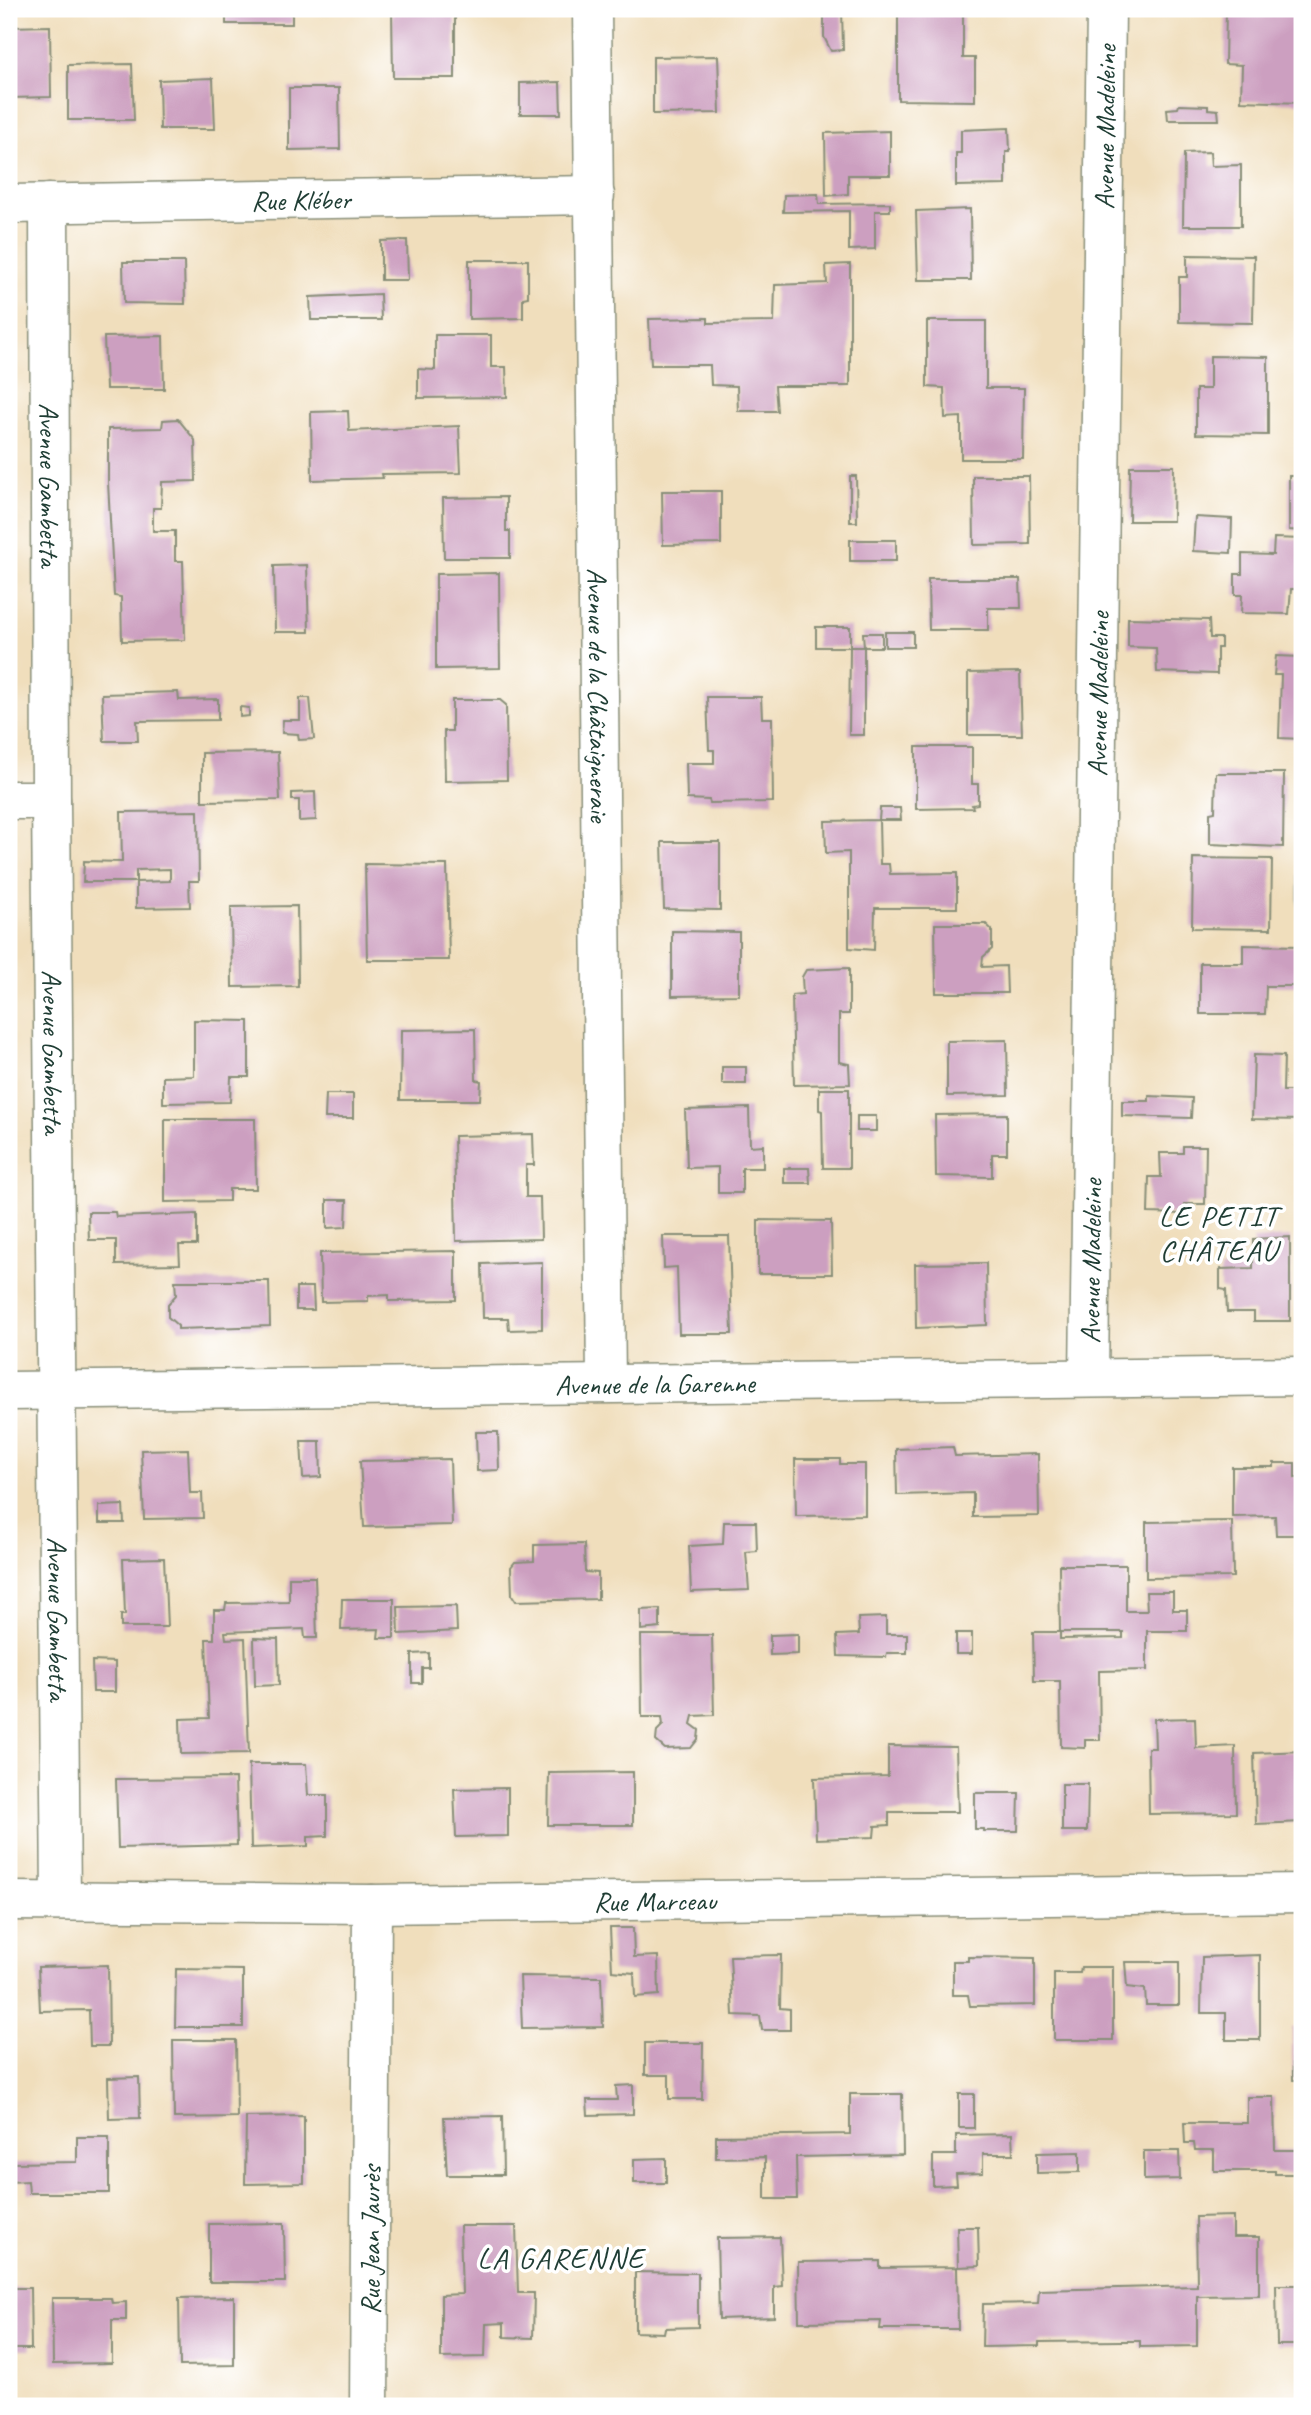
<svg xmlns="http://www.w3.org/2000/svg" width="1311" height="2415" font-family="Caveat,sans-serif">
<rect width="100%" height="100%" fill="#fff"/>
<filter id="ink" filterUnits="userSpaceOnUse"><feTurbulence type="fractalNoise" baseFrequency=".0143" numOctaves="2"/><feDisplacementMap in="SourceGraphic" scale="14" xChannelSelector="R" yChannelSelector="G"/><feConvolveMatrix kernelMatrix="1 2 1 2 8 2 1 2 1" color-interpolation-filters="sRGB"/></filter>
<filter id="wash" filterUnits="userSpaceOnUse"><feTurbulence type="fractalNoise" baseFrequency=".00686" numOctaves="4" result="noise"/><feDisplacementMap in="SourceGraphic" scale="28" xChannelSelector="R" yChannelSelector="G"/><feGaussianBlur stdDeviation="1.57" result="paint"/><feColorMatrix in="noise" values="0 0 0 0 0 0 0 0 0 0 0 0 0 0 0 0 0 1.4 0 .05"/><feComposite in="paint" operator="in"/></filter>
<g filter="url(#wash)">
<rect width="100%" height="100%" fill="#f0debc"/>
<path fill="#57b3d5" stroke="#3b7884" stroke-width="2" d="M1299 876H1302V929H1299Z"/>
<g id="blocks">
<path fill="#cc9fc0" d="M226 9H292V24H226Z
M392 9H455V78H393Z
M824 9H842L843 50 831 51 824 37Z
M898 9H963V58H975V101L898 100Z
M1226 9 1302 10V103L1241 101 1242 65 1225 64Z
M50 26 51 97 9 98V27Z
M718 56 720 113 653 114V57Z
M132 64 134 120H68V65Z
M213 78 215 129H160L159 80Z
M560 82 561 114H520V83Z
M289 88H339L340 149 289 150Z
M1179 105 1208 106V109L1218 110 1219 120H1168L1167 109 1178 108Z
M1009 128 1010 152H1006V185L956 186V153H961V130Z
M890 131V175H848V194L826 196 825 133Z
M1210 152 1211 166 1241 165V226H1183L1184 153Z
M818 194 819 204 890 203V211H875V249L849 250V211L783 212 784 195Z
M970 209 971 280H918L916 211Z
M407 240 408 280H381V241Z
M1187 255 1254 256 1253 323 1179 322V277H1187Z
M469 260H528V297L523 298V318L469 319Z
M123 262H184L185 304 124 303Z
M850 264V386H775L777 411H738L737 386 711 385 710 365H651L649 319 708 318V323L774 322 775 285 827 283 826 265Z
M380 294 381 320H311L310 297Z
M927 321H986V388H1024L1023 459H961V417L945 418 944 388 927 387Z
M435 335H491V367H506L507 397 418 398V369L435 370Z
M163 336 164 389H106L104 337Z
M1210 356 1268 357V435L1196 434V389H1210Z
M348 411 349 431 459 426 461 473 382 474 383 478 312 480 311 412Z
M178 419 195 440 196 481 162 482 161 508H153V531H175V561H183L185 640 122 641 121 597 114 596 108 482V429L162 428 163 420Z
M1130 466H1174L1173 521H1129Z
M850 476H856L857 522H850Z
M973 476H1029L1030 544 974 545Z
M1289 476H1302V531L1289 530Z
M662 491H721V544L663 545Z
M506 497V531H510V558H444L443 498Z
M1195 517 1232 519 1231 553 1193 551Z
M1274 538 1302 539V589H1291L1289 614 1241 613 1242 595H1235V574H1242V554L1273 555Z
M850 540H896V561H850Z
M307 565 309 632H275L274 566Z
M499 573 500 668 436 669V574Z
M928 579H1020L1021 608H988V630H929Z
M1128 618 1209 620 1210 638H1221V648H1217V674L1157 672 1156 648 1128 647Z
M816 627H850V647H816Z
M885 632H913V647H885Z
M863 633H882V647H864V735H849L850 647H864Z
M1276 656 1302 657V739L1279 738 1281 675H1274Z
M1020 672 1022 735H968V673Z
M178 692 179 700 218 699V720L137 721 138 741H104L102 694Z
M707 697H761L762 718H772L773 802 710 803 709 800 687 799 686 763H714V750H709Z
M300 698H310L314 739 299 740 298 734 282 733 283 720H300Z
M452 700H500L506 705 507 780 445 781 444 731H452Z
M240 707 249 708V716L240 717Z
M916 747H972V784H978V804L972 805 973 808 916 809Z
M278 752 280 800 202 801V753Z
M1216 773H1284L1283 847 1210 844V813L1215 812Z
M315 792 316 820 299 821V800H292V793Z
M880 808H900L901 820H879Z
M198 811 199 881H189L190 907 136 908V882L170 881V869L136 870V882H83L84 861 122 862 121 812Z
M879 820 880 864H889L890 874 957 873V908H875L874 950 849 948V852L826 853 825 821Z
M662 842H720V910L664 909Z
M1193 858 1272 859 1271 929 1192 928Z
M365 864 447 865 449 960H367Z
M297 906 298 986 232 987 231 907Z
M935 924H986L992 930V949L983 957 982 967 1006 966 1007 993H936Z
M672 931 739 932V995L672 996Z
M1243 945 1300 946V986H1266L1265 1014H1200V963H1243Z
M849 968V1014H839V1062L849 1064 850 1084 794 1085 792 995 803 994 802 977 806 970Z
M194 1020 249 1021V1077H231L230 1102 163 1103V1077L194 1076Z
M475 1029 476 1080 481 1081 480 1100H400L401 1030Z
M1007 1040 1008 1095 947 1096V1041Z
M1254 1055 1284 1056 1283 1091H1302V1120L1252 1119Z
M722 1067H746V1084H722Z
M819 1089H849V1168H823L822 1111 819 1110Z
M326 1094H353V1118H325Z
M1149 1096 1192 1098 1191 1118 1122 1116V1101H1149Z
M749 1108 750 1146 763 1145V1168H742V1193H718V1167L687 1168 685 1110Z
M1007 1114V1154H992V1177L936 1176 935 1115Z
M857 1116H876V1131H857Z
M165 1119H255L256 1189H229V1201L165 1202Z
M533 1134 534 1165H526V1197H540L541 1239 456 1241 454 1136Z
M1183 1146H1206L1205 1204H1185L1184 1214 1148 1213 1149 1177H1161L1160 1153H1183Z
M784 1168H809L810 1183H784Z
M327 1200H347L346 1227 327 1228Z
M88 1212H115L116 1217 197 1214V1245H179L180 1264 116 1265V1240H89Z
M758 1220 831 1221 832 1274H758Z
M663 1236H729L732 1334H679L677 1267 664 1268Z
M1290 1237V1321H1254V1312H1227L1226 1290 1220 1289V1269L1253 1268V1239Z
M456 1251V1300L389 1301V1295L368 1296V1301L321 1302 320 1253Z
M542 1262V1329L509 1330 508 1318H483L482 1264Z
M986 1263 987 1325 916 1328 915 1264Z
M175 1281H269L270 1326 178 1329V1326L168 1317V1304L176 1295Z
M296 1287H313L314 1310H296Z
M476 1432H498L499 1470 477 1471Z
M301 1441H320L321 1477 303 1478Z
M953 1447 955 1456 1038 1454 1039 1516 973 1517V1493L897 1495 896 1449Z
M188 1449 190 1493H202L203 1518 144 1519 141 1450Z
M450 1459 452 1525 364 1527 360 1461Z
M795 1459H840V1464H865V1515L796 1516Z
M1274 1463H1295V1478L1302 1477V1535H1276L1275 1516 1232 1517V1467H1274Z
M123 1505 124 1523H99V1506Z
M1232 1521 1233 1577 1146 1578V1522Z
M724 1522H756L757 1551 746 1552 749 1590 691 1592 689 1546 723 1544Z
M584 1544 585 1572 598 1573V1599L516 1601 512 1595 511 1567 515 1562 534 1561V1545Z
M164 1558 167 1627H121V1615H125L123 1559Z
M1059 1565H1126V1611H1147L1146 1592H1173V1610H1187V1631H1147V1670L1099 1671 1100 1740H1085V1748L1061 1747 1060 1681H1034L1033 1632H1060V1639L1123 1638V1632H1060Z
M289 1577H315L317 1638H305L304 1629 225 1632 226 1639 245 1638 249 1753 181 1754 180 1719 209 1718 206 1639H214V1610H225L226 1603 289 1602Z
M342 1599H394V1638H378L379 1629 341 1630Z
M456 1606 457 1631 399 1634 398 1607Z
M660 1609V1628L641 1630V1610Z
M886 1617V1634H907V1653H887L886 1657 838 1656 837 1635 859 1634 858 1618Z
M956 1633H972V1654H956Z
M798 1634V1654L770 1655V1635Z
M641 1635H712L714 1715 693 1716 691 1724 699 1730 698 1739 691 1748 665 1749 656 1741 657 1731 663 1725 662 1717H642Z
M254 1638 278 1639 279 1685 255 1686Z
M429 1653V1668H422V1683H412V1654Z
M92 1661 115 1662V1692H93Z
M1195 1718 1196 1748 1235 1746 1236 1813 1149 1814 1148 1748H1155L1154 1719Z
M888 1746 956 1747 958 1812H889V1825L875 1826 874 1837 816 1839 814 1778 888 1776Z
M1302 1751V1822L1256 1824 1254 1753Z
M249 1764H306L308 1795H327V1836L308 1837V1846L251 1848Z
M633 1772V1825H548L549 1773Z
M235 1778 237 1845 118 1848 116 1779Z
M1062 1784H1088L1087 1831H1062Z
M508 1788V1836L456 1837 454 1789Z
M975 1793H1019L1018 1831H983V1829H975Z
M610 1928H633L634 1957 658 1956 659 1995 635 1997 634 1973 612 1971Z
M781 1955 780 2008 790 2009V2030H762L760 2016 733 2015 730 1956Z
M1260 1955V2040H1226V2013H1201L1202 1957Z
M968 1957 1035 1958V2005L970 2006 968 1995H953V1961H968Z
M1125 1962H1179V2005H1146L1145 1989 1127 1987Z
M108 1965 109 2046H90L89 2010 40 2011 38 1967Z
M1081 1967H1113V2040H1054V1973H1080Z
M176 1969 243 1970V2027H175Z
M520 1976 601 1977 603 2027 522 2028Z
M1292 2028H1302V2080H1293Z
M173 2040H236L237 2117 174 2118Z
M645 2043H703L702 2099H669V2075H645Z
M139 2077 140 2118 109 2119 108 2078Z
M633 2085V2114L588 2115 587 2100H617L616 2086Z
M850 2094H902L903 2155 796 2157 797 2199H765V2157L716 2158V2136L850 2134Z
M959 2094H974V2128H959Z
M1247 2097H1274L1275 2150H1302V2174H1275V2171H1214V2150H1195L1194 2143H1185L1184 2123H1247Z
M304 2116V2183L245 2184 246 2117Z
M502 2116 503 2175H447L444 2117Z
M1012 2134 1013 2154H983V2173L956 2174 957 2185 933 2186V2155H956V2135Z
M77 2137H109V2193H29L28 2181 9 2182V2163L77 2162Z
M1144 2151H1179L1180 2179 1144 2180Z
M1080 2152V2172L1037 2173V2153Z
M666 2158V2183H634V2159Z
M1233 2216V2237H1259V2295L1197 2296V2346L1140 2347V2341H1120L1039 2342V2346L982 2347 983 2304 1038 2303 1039 2290 1197 2286 1196 2217Z
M284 2223 285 2282H209V2224Z
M460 2226H516L518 2293H534L533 2338 504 2337V2323L486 2324 485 2357 441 2358V2295L462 2294Z
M957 2227H978L979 2266 958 2267Z
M780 2237 782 2286 774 2287V2317L719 2319 717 2238Z
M880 2261V2268L957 2267 958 2329H880L881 2321 799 2322 798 2262Z
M635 2272 698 2273V2327L665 2328 664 2333 635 2332Z
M1276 2285H1302V2345H1277Z
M9 2288H30L31 2349H9Z
M234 2297V2365L180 2366 179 2298Z
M52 2298H111L112 2303 126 2302V2320H112V2363L53 2364Z"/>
</g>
</g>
<g filter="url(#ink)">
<use href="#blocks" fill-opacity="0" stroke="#888e78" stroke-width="2"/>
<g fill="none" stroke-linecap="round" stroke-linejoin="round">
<g stroke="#888e78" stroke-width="41">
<g id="minor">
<path id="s1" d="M592 9 606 1383"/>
<path id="s2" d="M49 203 51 800 61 1900"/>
<path id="s3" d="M9 204 595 195"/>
<path d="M9 800H51"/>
<path id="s4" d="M1089 1378 1106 9"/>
<path id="s5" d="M9 1391 1302 1376"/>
<path id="s6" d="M9 1901 372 1904 1302 1893"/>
<path id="s7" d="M369 2406 372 1904"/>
</g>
</g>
<use href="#minor" stroke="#fff" stroke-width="38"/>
</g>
</g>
<g text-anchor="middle" stroke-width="7" stroke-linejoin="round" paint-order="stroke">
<g font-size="28" fill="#1f3d34" stroke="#fff">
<text dy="10" stroke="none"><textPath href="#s4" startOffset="1251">Avenue Madeleine</textPath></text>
<text dy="10" stroke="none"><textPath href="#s3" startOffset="292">Rue Kléber</textPath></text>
<text dy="10" stroke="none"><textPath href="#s2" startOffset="282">Avenue Gambetta</textPath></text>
<text dy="10" stroke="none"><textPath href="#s4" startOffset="684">Avenue Madeleine</textPath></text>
<text dy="10" stroke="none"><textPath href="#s1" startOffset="686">Avenue de la Châtaigneraie</textPath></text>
<text dy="10" stroke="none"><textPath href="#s2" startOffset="849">Avenue Gambetta</textPath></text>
<text dy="10" stroke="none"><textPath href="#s4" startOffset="117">Avenue Madeleine</textPath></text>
<text dy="10" stroke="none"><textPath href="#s5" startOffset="646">Avenue de la Garenne</textPath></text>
<text dy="10" stroke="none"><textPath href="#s2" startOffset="1416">Avenue Gambetta</textPath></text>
<text dy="10" stroke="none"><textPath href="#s6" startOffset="646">Rue Marceau</textPath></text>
<text dy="10" stroke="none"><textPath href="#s7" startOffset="166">Rue Jean Jaurès</textPath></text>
</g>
<g font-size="30" letter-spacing="2" fill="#1f3d34" stroke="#fff">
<text x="1219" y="1226">LE PETIT<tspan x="1219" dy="34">CHÂTEAU</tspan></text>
<text x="561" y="2268">LA GARENNE</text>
</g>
</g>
<rect width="1311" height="2415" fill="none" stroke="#fff" stroke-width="35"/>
</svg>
